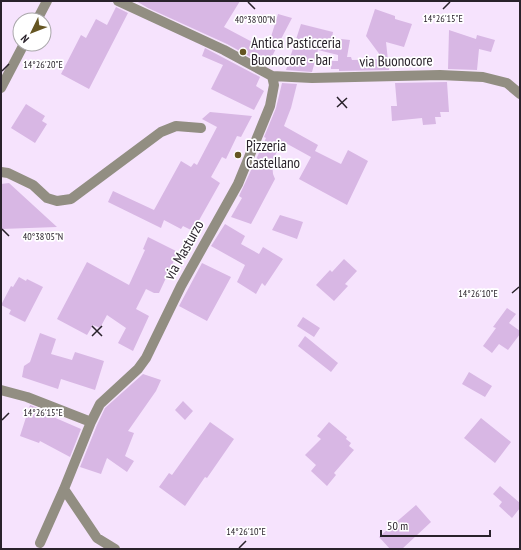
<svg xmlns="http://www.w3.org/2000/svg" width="521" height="550" font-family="'PT Sans Narrow',sans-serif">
<rect width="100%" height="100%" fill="#f6e3fd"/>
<path fill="#d8b7e4" d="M136 1H240L224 27 267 50 278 14 292 18 267 66 227 44 148 8Z
M116 7 128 13 89 89 61 74 81 35 86 38 96 19 107 25Z
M375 9 395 16V19L412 24 404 47 386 42 389 70 339 71V69H331V61H338V55L318 50 312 72 286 70 301 24 333 32 332 38 350 40 347 57H351L352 60 383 59 366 36Z
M449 30 476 39 477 35 495 40 491 52 479 49 477 70 448 69Z
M205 48 260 77 256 86 264 91 254 110 211 89 223 65 202 56Z
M447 82 449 112H440L441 117H435L436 124 423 125 422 118 392 121 391 106H397L395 83Z
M282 83 297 84 291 108 284 126 318 145 315 151 341 164 348 150 368 161 347 205 299 179 311 157 282 141 272 162 273 174 275 179 251 224 231 217 242 198 239 196 266 138 264 137 276 108Z
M26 104 45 116 42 121 47 124 35 143 11 128Z
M210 112 252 116 241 137 237 136 226 159 222 157 211 177 220 183 193 231 183 226 181 229 164 220 161 228 108 202 113 191 154 210 181 161 191 167 194 163 197 165 217 127 202 119Z
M9 183 57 227 1 229V184Z
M280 215 303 222 297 239 272 230Z
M225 224 245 236 241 244 259 254 263 247 283 259 265 286 262 283 256 294 237 282 245 265 211 246Z
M148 237 178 252 159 293H154L146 289 136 309 149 316 133 351 118 343 126 328 107 315 100 328 93 325 87 335 57 319 87 262 129 285 145 250 143 249Z
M344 259 357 271 345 284 348 286 334 301 316 285 330 270 332 272Z
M202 263 231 277 207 321 179 306Z
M19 277 26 281 27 279 43 287 25 322 9 314 11 310 1 305 11 286 13 287Z
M507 308 516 314 509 323 520 331V334L508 350 499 344 492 353 483 346 496 328 493 327Z
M303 317 320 328 314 337 297 326Z
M40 333 56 339 51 354 72 360 75 352 104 361 95 390 61 379 58 389 22 377 24 366 30 362Z
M305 336 338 363 331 372 298 346Z
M469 372 492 386 485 397 462 384Z
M143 374 161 380 156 391 128 431 134 433 125 456 134 461 127 472 107 458 101 474 80 467 97 425 105 408Z
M183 401 193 411 185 420 175 410Z
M30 405 52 414 51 416 81 429 70 457 40 441 39 443 20 436Z
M481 418 511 442 495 463 464 438Z
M210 422 234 439 207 478 205 477 185 506 159 487 169 473 172 475Z
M329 422 347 437 346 439 351 443 349 446 354 450 334 473 336 475 327 486 311 471 316 465 305 455 321 439 317 436Z
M500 486 520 503V508L512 518 499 506 502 502 493 494Z
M416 505 431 522 402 549H390L379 537Z"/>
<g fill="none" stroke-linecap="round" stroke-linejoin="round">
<path stroke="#928e82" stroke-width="10" d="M118 1 224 50 272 76 312 78 440 75 483 77 507 83 520 94
M37 20 47 1
M1 88 24 44
M1 172 8 173 33 185 47 198 57 201 71 199 161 132 176 126 201 128
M1 390 27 397 91 422
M64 489 97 538 115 549
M40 543 64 489 91 422 100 404 138 369 146 358 181 286 238 184 270 106 274 85 272 76"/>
</g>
<path fill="none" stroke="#29222b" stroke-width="1.5" d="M248 2 255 9M443 9 450 2M2 71 9 64M337 97 347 108M337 107 347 98M2 229 9 236M512 293 519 287M92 326 102 336M92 336 102 326M2 420 9 413M239 548 246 541"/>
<g fill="#655522" stroke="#fff" stroke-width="1.5">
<circle cx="243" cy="52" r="4"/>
<circle cx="238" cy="155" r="4"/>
</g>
<g text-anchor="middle" stroke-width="3.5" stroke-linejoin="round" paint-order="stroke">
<g font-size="15" fill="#29222b" stroke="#fff" text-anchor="start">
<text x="251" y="48">Antica Pasticceria<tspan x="251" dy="17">Buonocore - bar</tspan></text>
<text x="246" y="151">Pizzeria<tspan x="246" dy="17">Castellano</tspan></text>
</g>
<g font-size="15" fill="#29222b" stroke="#fff">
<text transform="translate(396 61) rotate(-1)" y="5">via Buonocore</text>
<text transform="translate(184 250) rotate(-61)" y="5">via Masturzo</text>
</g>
</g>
<g font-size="10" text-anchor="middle" fill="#29222b" stroke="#fff" stroke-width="3.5" stroke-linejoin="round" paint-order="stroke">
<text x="443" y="22">14°26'15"E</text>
<text x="255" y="23">40°38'00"N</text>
<text x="43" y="68">14°26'20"E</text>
<text x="43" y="240">40°38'05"N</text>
<text x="478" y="297">14°26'10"E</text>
<text x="43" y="416">14°26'15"E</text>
<text x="246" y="535">14°26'10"E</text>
</g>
<rect width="521" height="550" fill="none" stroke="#29222b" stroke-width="4"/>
<g transform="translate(32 32) rotate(227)"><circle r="19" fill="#ffffff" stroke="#a9a7aa"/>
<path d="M0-3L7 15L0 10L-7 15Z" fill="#655522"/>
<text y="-6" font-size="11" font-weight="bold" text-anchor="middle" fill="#29222b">N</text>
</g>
<path d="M381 530v6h109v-6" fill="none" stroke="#29222b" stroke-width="2"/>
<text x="387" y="530" font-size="12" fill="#29222b" stroke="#ffffff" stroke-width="3" paint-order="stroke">50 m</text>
</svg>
